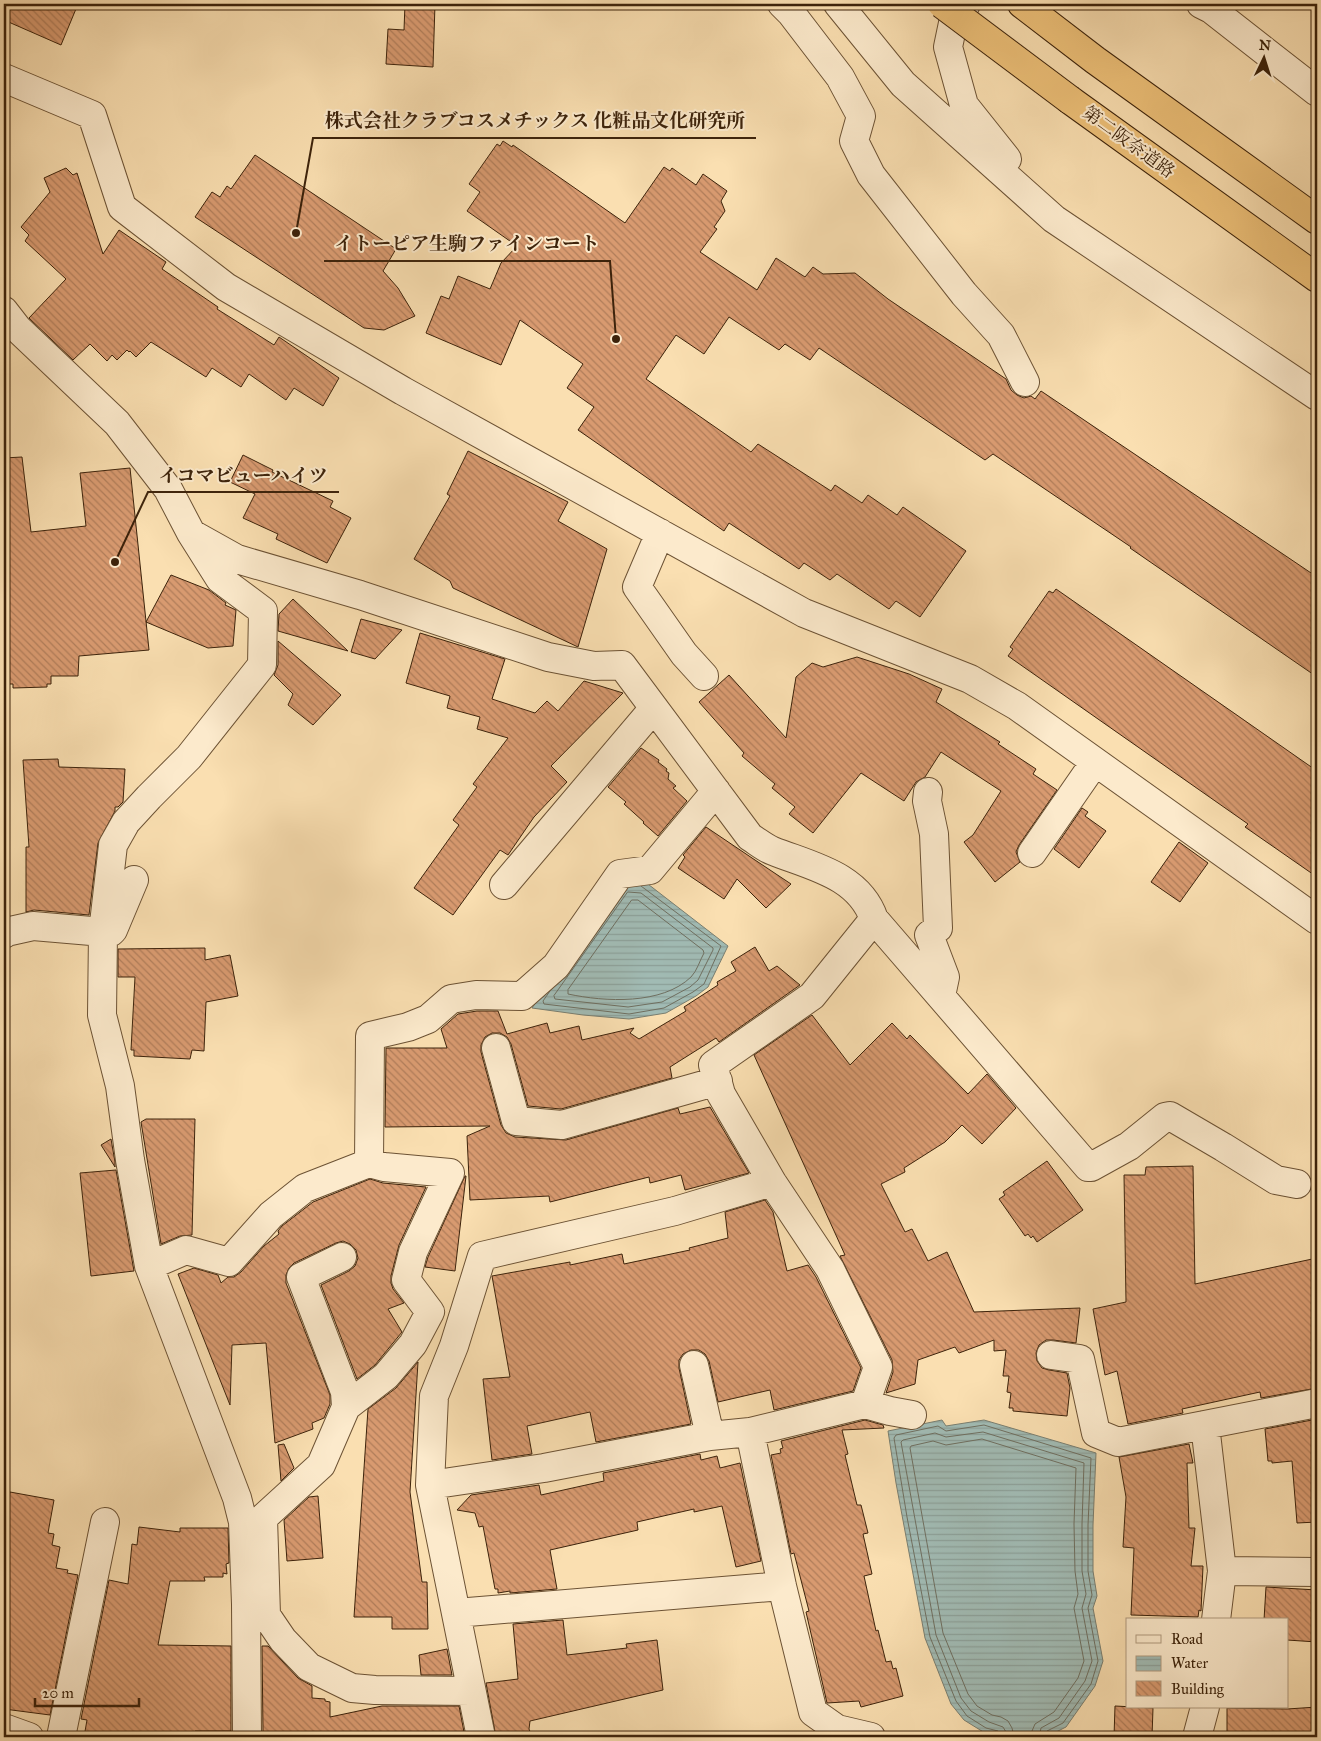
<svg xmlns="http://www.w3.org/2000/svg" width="1321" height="1741" font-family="'IM FELL Great Primer','Noto Serif JP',serif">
<defs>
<pattern id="water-rules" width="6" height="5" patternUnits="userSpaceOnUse" patternTransform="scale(1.25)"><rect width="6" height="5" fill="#a1bbb4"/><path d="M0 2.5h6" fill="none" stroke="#8ca099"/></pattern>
<pattern id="building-back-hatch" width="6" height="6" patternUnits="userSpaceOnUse" patternTransform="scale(1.25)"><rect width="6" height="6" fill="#d89a70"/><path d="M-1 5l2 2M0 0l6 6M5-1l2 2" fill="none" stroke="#b07d5a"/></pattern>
</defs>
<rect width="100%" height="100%" fill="#fadfb1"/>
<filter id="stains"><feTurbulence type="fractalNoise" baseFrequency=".004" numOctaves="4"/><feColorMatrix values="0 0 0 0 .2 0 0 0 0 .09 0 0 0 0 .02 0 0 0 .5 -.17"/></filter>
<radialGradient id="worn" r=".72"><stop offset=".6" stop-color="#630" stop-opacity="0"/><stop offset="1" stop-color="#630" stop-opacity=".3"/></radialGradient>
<path fill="url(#water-rules)" stroke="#797e70" d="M622 880 644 881 728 946 708 987 696 996 666 1013 629 1019 583 1015 532 1008Z
M942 1420 946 1426 984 1420 1096 1453 1093 1525V1571L1097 1596 1093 1608 1103 1661 1095 1686 1066 1727 1046 1737H1005L985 1733 964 1720 951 1704 925 1638 896 1483 888 1431Z"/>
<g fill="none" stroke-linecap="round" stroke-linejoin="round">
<path stroke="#6f6f60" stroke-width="1" d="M628 892 641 893 713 948V950L698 980 690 987 662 1002 628 1007 555 999 554 996Z
M632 900H638L703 950 704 953C700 960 697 971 691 977 662 1005 605 1002 568 994V990Z
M550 991 543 1001 544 1004 629 1014 664 1008 693 992 704 984 721 946 641 886
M1000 1737 998 1731 986 1728 967 1716 956 1701 930 1637 907 1517 894 1438 896 1435 938 1426 946 1431 984 1425 1091 1458 1088 1525V1571L1092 1595 1088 1608 1098 1661 1091 1684 1063 1723 1047 1731 1045 1737
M1007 1737 1006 1732 1003 1727 989 1722 971 1711 961 1698 936 1635 901 1442 903 1440 935 1433 946 1437 983 1432 1084 1463 1082 1524V1571L1086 1594 1082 1608 1092 1661 1085 1681 1059 1718 1041 1728 1039 1737
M1014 1737 1012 1728 1008 1721 1001 1717 992 1715 977 1706 968 1694 943 1633 910 1448 911 1446 933 1441 946 1445 982 1439 1076 1468 1074 1524 1075 1571 1078 1594 1074 1608 1084 1661 1078 1678 1054 1712 1035 1724 1032 1731 1031 1737"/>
</g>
<path fill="url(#building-back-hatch)" stroke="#3d230b" d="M4 4H78L61 45 4 20Z
M405 4H435L433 67 386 64 388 29 404 30Z
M503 141 512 147 513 145 625 223 664 167 670 171 672 168 696 185 703 174 727 191 721 201 725 211 714 227 717 229 700 252 757 290 776 258 805 277 813 267 823 274 855 273 888 299 1006 379 1011 390 1017 395 1024 398 1031 396 1035 399 1041 391 1317 577V677L1130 548 1131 547 993 454 985 460 819 348 810 360 785 344 779 350 729 317 704 354 676 335 646 379 751 452 758 444 831 491 835 485 862 503 868 495 897 515 903 507 966 551 920 617 896 601 889 609 837 574 830 580 804 563 799 569 729 523 724 531 578 430 594 407 567 388 583 364 520 320 501 365 426 333 441 296 449 299 458 276 490 289 501 263 517 246 467 211 480 192 469 184 497 144 500 146Z
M255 155 396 249 383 271 398 288 415 316 384 330 364 328 195 217 212 192 220 197 227 186 231 189Z
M66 168 73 175 77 173 103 254 119 230 166 262 162 269 218 307 217 309 274 345 279 337 339 378 323 406 294 388 286 400 249 374 241 387 212 368 206 377 151 342 136 357 130 351 129 352 127 350 117 360 112 355 107 361 90 344 73 360 29 318 66 279 25 241 29 235 21 227 50 192 44 178Z
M468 451 568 502 558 521 607 549 578 647 453 588 450 581 414 559 450 496 447 494Z
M243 455 273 470 272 472 333 501 330 507 351 518 327 563 276 539 278 534 243 518 255 494 230 482Z
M22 457 31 532 86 526 80 473 130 468 149 650 79 656 78 676H51V684H47V687L13 688V684H4V458Z
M171 575 209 590 226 603 225 605 236 610 233 646 208 648 146 622Z
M1056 589 1317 771V877L1245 827 1248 824 1008 656 1013 649 1010 647 1049 591 1053 593Z
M293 599 348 651 278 631 279 614Z
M361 619 402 630 375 659 351 652Z
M420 633 505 659 492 699 535 713 547 701 558 711 584 681 623 693 551 766 567 782 534 817 508 855 500 850 453 915 414 888 459 825 453 820 477 787 473 784 508 738 477 729 480 717 447 708 450 696 406 683Z
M278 641 341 695 313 725 288 705 293 694 274 675 278 665Z
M857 657 909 674 942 689 936 702 1000 742 998 744 1036 769 1033 774 1057 790 1019 845 1016 852 1020 862 995 882 964 842 973 835 1001 791 941 752 925 777 916 782 904 801 861 773 813 833 789 814 795 807 772 788 775 784 742 756 744 753 699 702 729 675 786 738 796 677 812 663 823 667Z
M641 748 659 760 658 762 667 769 666 771 669 773 668 779 676 786 673 788 687 801 658 836 643 823 644 822 624 804 626 802 608 787Z
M58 759 59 767 125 769 123 802 118 807H115V811L98 843 89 915 34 910 26 912V847H29L23 760Z
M1082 808 1088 812 1085 816 1106 831 1079 868 1054 849Z
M706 827 752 858 791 884 766 908 737 879 724 899 678 868 685 857 683 855Z
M1179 842 1208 863 1180 902 1151 882Z
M755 947 769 971 777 966 800 985 719 1042 716 1038 670 1067 672 1078 561 1109 528 1106 511 1044 507 1037 500 1033H492L485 1037 481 1045V1052L501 1125 506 1133 515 1137 566 1140 678 1108 680 1114 710 1107 749 1173 685 1190 681 1175 650 1183 649 1177 550 1202 549 1196 470 1200 467 1136 490 1126 385 1127 386 1048H447L441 1029 458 1014 477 1011H498L507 1034 547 1023 550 1033 579 1026 582 1040 634 1028 630 1033 639 1039 686 1011 684 1007 718 985 717 982 736 971 731 962Z
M205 948V960L230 955 238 996 206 1002 204 1051 192 1050 190 1059 134 1056V1050H131L135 977H118V949Z
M812 1015 850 1065 892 1023 907 1039 910 1035 968 1094 987 1074 1016 1108 982 1144 962 1125 945 1142 904 1168 905 1172 881 1184 905 1232 912 1229 928 1261 947 1252 974 1312 1080 1308 1076 1343 1053 1340H1046L1039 1345 1036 1353 1037 1361 1042 1368 1049 1370 1067 1373 1070 1388 1067 1416 1013 1411V1408H1009L1011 1393 1007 1392 1009 1376H1003L1006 1350 994 1351V1340L959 1353 955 1347 918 1360 915 1384 886 1393 893 1372 892 1360 840 1256 845 1255 754 1055Z
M146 1119H195L192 1235 180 1236 161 1244 141 1122Z
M111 1139 115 1162V1167L101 1145Z
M1047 1161 1083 1210 1037 1242 1033 1236 1031 1238 1028 1234 1025 1236 999 1199 1005 1195 1003 1192Z
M1193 1166 1195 1284 1317 1258V1388L1261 1398 1260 1392 1182 1409 1183 1413 1128 1424 1117 1371 1105 1375 1093 1309 1126 1302 1124 1175H1145L1146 1167Z
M116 1170 134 1271 91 1276 80 1173Z
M465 1176H466L455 1271 425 1267 428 1257Z
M370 1179 383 1183 426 1187 399 1245 391 1276V1283L393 1289 404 1303 388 1309 402 1332 375 1365 357 1379 321 1285 349 1271 355 1266 358 1258 356 1250 350 1244 343 1241 336 1243 294 1263 289 1268 286 1275V1283L330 1395V1404L324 1418 312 1423 313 1429 275 1443 266 1343 232 1345 230 1405 178 1274 194 1268 218 1275 221 1283 228 1277H234L241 1272 264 1246 279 1234 278 1231 282 1226 313 1202Z
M765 1200 773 1212 787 1271 808 1265 816 1277 861 1368 853 1391 774 1410 770 1390 718 1402 709 1361 705 1354 699 1350H691L683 1354 679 1360V1368L691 1424 596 1442 590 1412 527 1426 532 1454 492 1460 483 1379 510 1377 492 1276 570 1262V1265L622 1254 624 1264 690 1250 689 1248 728 1238 725 1212Z
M418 1362 410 1492 422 1582H427L428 1629H392V1617H354L368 1409 396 1388Z
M1317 1419V1522L1297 1523 1292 1461 1272 1463V1461H1268L1265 1429Z
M865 1420 883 1425 884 1428 842 1430 848 1454 845 1455 857 1505H861L868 1533 863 1534 872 1574 864 1576 876 1631 878 1630 886 1662 891 1661 893 1669 896 1668 903 1696 861 1707 859 1701 827 1703 806 1612 809 1611 794 1553 791 1554 771 1455 781 1453 780 1449 783 1448 781 1441Z
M284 1444 294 1468 281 1481 278 1445Z
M1189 1444 1193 1463H1187L1189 1528H1195L1191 1566H1203L1201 1611 1199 1610 1198 1617 1131 1615 1134 1548 1123 1547 1126 1497 1119 1457Z
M700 1454 701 1460 717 1456 720 1468 740 1463 761 1561 736 1567 722 1506 694 1512V1509L637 1522 638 1530 550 1550 557 1589 510 1593V1591L498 1593V1589H495L483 1526 479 1527 475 1513 457 1510 471 1495 539 1485 541 1495 604 1481 603 1473Z
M10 1492 54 1500 48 1533 54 1534 52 1545 60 1547 56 1568 68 1570 67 1573 78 1575 50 1715 4 1709V1502H8Z
M318 1496 323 1558 287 1561 284 1520 309 1497Z
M139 1527 180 1532V1528H228L229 1563 226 1564 227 1574 223 1573V1577H204L205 1581H170L158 1645 231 1646V1731H195V1736L84 1737 87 1720 81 1719 109 1580 128 1584 132 1544 137 1545Z
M1266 1587 1317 1590V1642L1287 1640V1620H1264Z
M563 1620 567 1655 627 1648 626 1644 657 1640 663 1690 530 1721 529 1729 532 1737H496L486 1683 518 1679 513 1624Z
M262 1646H268L298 1678 312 1686V1698L325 1699V1701L330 1702V1717L382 1706H459L465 1737H375L374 1732 266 1734V1732H263Z
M447 1649 452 1675H421L419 1655Z
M1115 1706 1153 1708 1152 1737H1114Z
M1317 1707V1737H1227V1708L1287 1709Z"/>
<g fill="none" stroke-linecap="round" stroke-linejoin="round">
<g stroke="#6c5234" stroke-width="30">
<path id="minor" d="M782 4 791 13 840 77 861 116 854 141 871 175 964 294 1001 335 1025 382
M838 4 903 84 1054 219 1317 396
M966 4 953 23 948 47 964 105 1007 159
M1201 4 1211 9 1317 92
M4 78 92 115 122 207 226 287 403 391 804 613 970 679 1017 706 1317 920
M4 311 18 329 117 423 168 489 191 533 220 579 263 611 262 665 189 757 149 797 126 822 113 845 103 932 102 1015 120 1086 130 1160 149 1266 237 1498 243 1522 246 1604 247 1737
M660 533 637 587 684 654 704 676
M194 535 237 559 360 595 548 657 594 666 622 665 750 837C758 842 765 848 773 851 811 866 859 875 874 919L1088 1167H1091L1129 1146 1165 1117 1170 1116 1223 1147 1276 1180 1297 1184
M928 792 927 801 934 834 938 928 929 935 945 977 941 996
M1032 853 1095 762
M504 885 654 708
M111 932 113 930 134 880
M4 934 6 932 33 926 103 932
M496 1048 516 1121 562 1125 718 1081
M369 1163 370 1036 408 1027 428 1019 451 999 476 995 522 996 556 966 620 874 650 870 716 791
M342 1257 301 1277 345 1392 346 1407 321 1465 263 1518 266 1615 283 1640 309 1667 352 1688 375 1690 471 1691
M149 1266 186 1250 229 1262 271 1215 305 1188 369 1163 384 1167 450 1173 413 1252 406 1280 430 1312 413 1344 386 1376 346 1407
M1051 1355 1080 1359 1096 1433 1118 1442 1317 1403
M694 1365 710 1436
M865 1404 890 1411 912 1415
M1205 1425 1222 1571 1216 1620
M750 1432 782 1586 813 1712 837 1729 871 1737
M430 1485 544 1468 710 1436 750 1432 865 1404 878 1367 830 1269 772 1182 721 1094 713 1065 812 996 874 919
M1222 1571 1317 1572
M456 1613 782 1586
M4 1728 29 1737
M61 1737 105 1522
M481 1737 430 1485 434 1396 454 1346 482 1256 675 1211 772 1182
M1197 1737 1205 1707"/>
</g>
<g stroke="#3d230b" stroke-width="30">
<path id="highway" d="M1022 4 1095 60 1317 220
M1070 100 1317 278"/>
</g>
<use href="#minor" stroke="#fceacc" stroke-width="28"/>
<use href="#highway" stroke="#edc078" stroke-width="28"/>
<g stroke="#3d230b" stroke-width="30" stroke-linecap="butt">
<path id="highway-bridge" d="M942 4 1070 100"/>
</g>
<use href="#highway-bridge" stroke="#edc078" stroke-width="28"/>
</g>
<g text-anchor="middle" stroke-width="4" stroke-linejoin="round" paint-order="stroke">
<g font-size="18" fill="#3d230b" stroke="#fceacc">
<text transform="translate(1129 142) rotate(36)" y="6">第二阪奈道路</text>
</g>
</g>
<path fill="none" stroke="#3d230b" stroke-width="2" d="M296 233L313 138H756M616 339L610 261H324M115 562L148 492H339"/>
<g fill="#3d230b" stroke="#fceacc" stroke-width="2">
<circle cx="296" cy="233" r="5"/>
<circle cx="616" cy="339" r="5"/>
<circle cx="115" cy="562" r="5"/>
</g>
<g font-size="19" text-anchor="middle" font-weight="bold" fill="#3d230b" stroke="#fceacc" stroke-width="4" stroke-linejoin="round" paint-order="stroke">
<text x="535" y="127">株式会社クラブコスメチックス 化粧品文化研究所</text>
<text x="467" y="250">イトーピア生駒ファインコート</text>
<text x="243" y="482">イコマビューハイツ</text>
</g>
<rect width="1321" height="1741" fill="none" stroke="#fadfb1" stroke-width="20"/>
<rect x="5" y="5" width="1311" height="1731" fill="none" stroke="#3d230b" stroke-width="2.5"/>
<rect x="10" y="10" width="1301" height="1721" fill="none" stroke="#3d230b"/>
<rect x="1126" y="1618" width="162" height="90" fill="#fceacc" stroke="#b09a7f"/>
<rect x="1136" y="1635" width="25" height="8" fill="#fceacc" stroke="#b09a7f"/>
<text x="1171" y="1644" font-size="15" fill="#3d230b">Road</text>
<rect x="1136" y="1656" width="25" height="15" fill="url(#water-rules)" stroke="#b09a7f"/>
<text x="1171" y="1668" font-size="15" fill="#3d230b">Water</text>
<rect x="1136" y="1681" width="25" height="15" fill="url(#building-back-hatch)" stroke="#b09a7f"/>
<text x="1171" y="1694" font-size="15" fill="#3d230b">Building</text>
<g transform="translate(1264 58) rotate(4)" stroke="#fceacc" stroke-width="4" paint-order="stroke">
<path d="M0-4L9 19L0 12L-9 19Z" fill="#3d230b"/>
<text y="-8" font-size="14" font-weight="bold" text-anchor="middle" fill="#3d230b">N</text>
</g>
<path d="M35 1698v8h104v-8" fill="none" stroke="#3d230b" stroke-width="2.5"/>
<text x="42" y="1698" font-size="15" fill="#3d230b" stroke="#fceacc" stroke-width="4" paint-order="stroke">20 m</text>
<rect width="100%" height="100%" filter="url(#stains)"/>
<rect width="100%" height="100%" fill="url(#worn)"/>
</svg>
